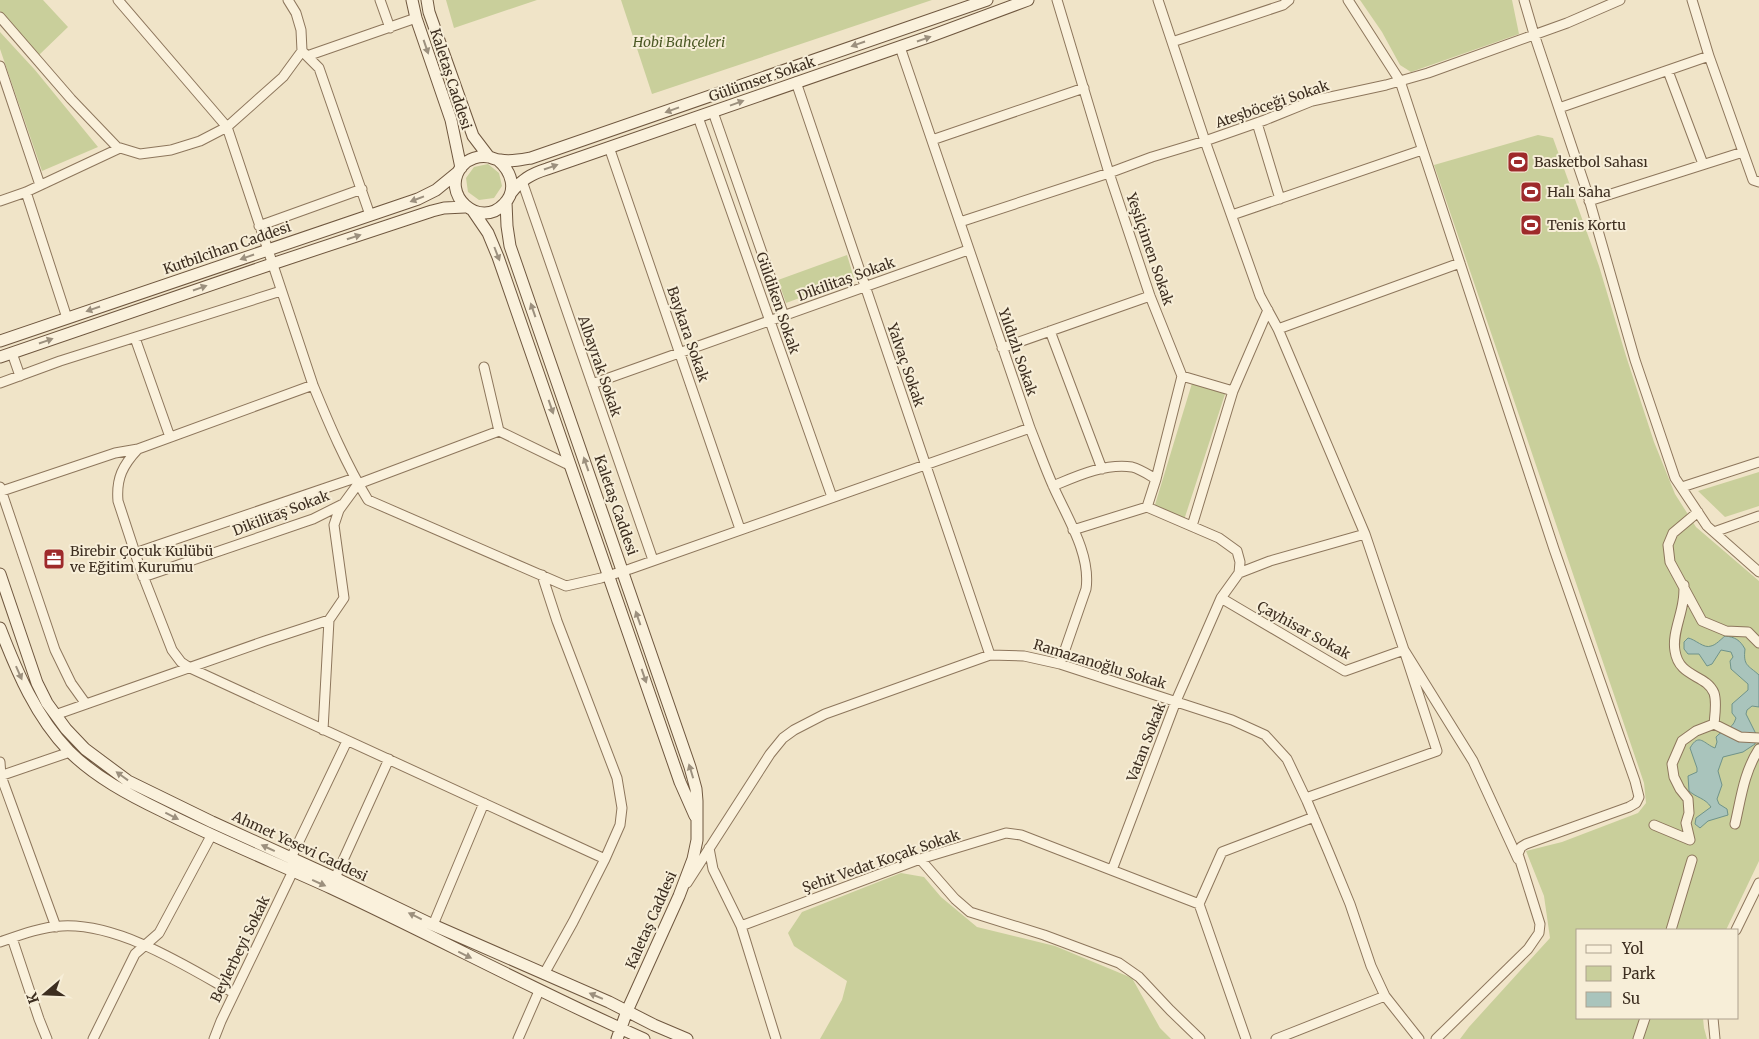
<svg xmlns="http://www.w3.org/2000/svg" width="1759" height="1039" font-family="Merriweather,serif">
<rect width="100%" height="100%" fill="#f0e4c8"/>
<path fill="#c9cf9b" d="M0 0H43L68 27 39 55 0 11Z
M446 0H537L454 28Z
M621 0H932L652 94Z
M1360 0H1512L1519 34 1411 72 1400 65 1382 32Z
M0 32 35 70 98 147 42 171 0 49Z
M1538 135 1553 138 1599 266 1626 356 1654 442 1675 494 1696 527 1759 581V861L1726 930H1578V1018H1703L1704 1028 1707 1039H1460L1469 1027 1550 938 1544 896 1526 851 1562 842 1638 813 1646 803 1644 783 1434 165Z
M488 164 499 173 502 186 494 198 479 200 468 192 466 178 474 167Z
M847 255 854 278 786 303 778 280Z
M1193 380 1226 391 1184 520 1154 508Z
M1759 472V506L1725 517 1698 491Z
M901 873 924 877 941 897 977 927 1055 946 1132 978 1160 1028 1171 1039H820L842 1000 847 981 794 946 788 933 802 912Z"/>
<path fill="#a9c4bc" stroke="#6f938a" d="M1725 636C1735 637 1740 640 1745 649 1743 666 1748 665 1759 675V707L1752 706 1747 710 1746 714 1756 734 1755 744 1743 752 1723 757 1718 771 1722 785 1717 799 1719 804 1727 809 1728 815 1708 821 1700 828 1695 824 1696 818 1711 807C1705 798 1697 798 1689 791L1688 776 1697 772V768L1690 748C1699 732 1704 744 1715 748L1717 742 1716 737C1724 728 1732 731 1736 718L1732 713V704L1748 690V684L1731 669 1730 661 1733 657 1731 652 1721 650 1712 664 1707 666 1699 654H1688L1684 649V642L1688 638C1695 639 1704 649 1711 646 1716 645 1721 639 1725 636Z"/>
<g fill="none" stroke-linecap="round" stroke-linejoin="round">
<g stroke="#8d765c" stroke-width="11">
<path id="street" d="M118 0 227 127 313 385C329 424 346 464 368 500L566 586 601 578 630 569 1030 428
M380 0 390 28
M1057 0 1109 173 1150 296 1182 376 1156 479 1147 507
M1158 0 1205 141 1260 296 1278 329 1365 534 1404 650 1473 761 1518 859
M1348 0 1400 81 1554 549 1635 781 1639 797 1636 803 1629 807 1526 844 1521 847 1518 854 1540 924 1539 933 1528 949 1436 1039
M1524 0 1534 34 1587 192 1635 360 1675 478 1707 526 1759 572
M1692 0 1709 56 1753 180 1759 182
M0 17 71 99 117 147 140 154 171 150 200 141 227 127 283 77 302 51 301 30 296 13 288 0
M1172 42 1283 5 1289 0
M900 47 1030 428C1038 448 1045 468 1054 488 1068 519 1091 555 1086 589L1060 664
M302 51 319 68 370 215
M307 56 416 18
M0 66 40 185
M1668 71 1703 164
M796 82 990 655
M1559 108 1709 56
M713 112 784 316
M698 117 832 497
M1257 123 1280 199
M932 140 1084 88
M609 147 740 529
M522 181 653 560
M26 192 67 318
M0 201 26 192 120 148
M1589 201 1743 152
M1232 215 1422 150
M960 222 1109 173 1152 157 1205 141 1265 120 1312 101 1386 85 1428 73 1567 23 1620 0
M259 226 362 189
M1278 329 1460 263
M1050 331 1102 469
M135 338 170 437
M1002 348 1150 296
M12 353 20 376
M484 367 499 431 571 466
M1182 376 1233 391
M0 383 60 361 281 291
M592 384 968 250
M138 449C123 465 116 478 118 501L140 568 172 650 181 662 190 668 605 859
M358 484 499 431
M1053 486C1077 476 1105 463 1132 467 1140 469 1149 475 1156 479
M0 487 55 650 71 683 86 704
M1682 487 1759 462
M2 491 115 453 138 449 313 385
M1698 512 1673 533 1668 545 1670 562 1702 621 1726 631 1748 632 1759 643
M1192 526 1233 391 1268 310
M1073 530 1147 507 1219 538 1237 551 1240 562 1239 573 1221 598 1176 701 1112 870
M1714 532 1759 516
M135 553 355 478
M1239 573 1270 561 1365 534
M542 575 557 621 617 778 622 808 620 825 605 859 573 922 544 974
M143 577 313 519 343 504
M1221 598 1345 671 1404 650 1437 751 1306 798
M55 715 265 641 329 620
M1714 724 1740 737 1759 738
M323 730 329 620 344 598 334 525 339 510 358 484
M0 762 1 776 56 927
M0 776 70 752
M1735 824C1741 798 1744 772 1759 749
M1654 825 1690 840 1686 823 1689 813 1688 799 1680 789 1674 777 1672 764 1682 741 1696 731 1714 724C1715 714 1717 702 1714 693 1706 674 1679 678 1675 651 1672 635 1681 617 1683 601 1684 596 1684 591 1684 585
M709 848 713 869 741 926 776 1039
M291 858 347 741
M920 859 955 899 970 912 1044 935 1119 963 1139 977 1170 1010 1200 1039
M335 878 389 759
M687 883 770 754 783 738 794 730 825 714 990 655 1024 656 1060 664 1232 720 1265 735 1287 759 1307 801 1329 853 1350 904 1371 966 1385 996 1419 1039
M1199 904 1222 852 1314 817
M1199 904 1246 1039
M433 925 484 803
M741 926 920 859 1006 833 1021 835 1199 904
M1671 930 1692 860
M1736 930 1759 883
M12 938 39 1019 47 1039
M0 942C20 935 41 927 62 926 119 923 186 966 234 993
M1713 1018 1715 1039
M93 1039 135 954 159 933 211 836
M214 1039 221 1021 293 871
M518 1039 539 991
M1276 1039 1385 996
M1638 1039 1645 1018"/>
</g>
<g stroke="#6f573f" stroke-width="13">
<path id="secondary" d="M412 0 416 18 451 120 461 168
M427 0 429 12 473 136 489 157
M498 160C511 171 518 190 504 204 480 230 439 194 462 166 468 159 479 155 489 157 493 158 496 160 500 160 511 162 520 160 531 158L987 0
M511 193C521 180 531 174 547 169L931 36 1028 0
M506 202 507 226 510 246 690 767 696 789 697 801V840L693 859 679 896 627 1011 617 1039
M473 211 488 233 498 257 680 782 695 816
M0 341 418 199 436 190 458 172
M0 357 272 264 432 211 444 208 465 207
M0 574 37 683 47 703 66 729 85 749 128 781 212 822 335 878 433 925 609 1002 654 1025 687 1039
M0 628C17 672 36 717 69 751 95 777 129 795 162 811 217 839 274 862 331 888 436 937 538 992 644 1039"/>
</g>
<use href="#street" stroke="#faf1dc" stroke-width="9"/>
<use href="#secondary" stroke="#faf1dc" stroke-width="11"/>
</g>
<defs><path id="oneway-solid" d="M-6-.8H1V-3.2L6.5 0L1 3.2V.8H-6Z" transform="scale(1.25)"/></defs>
<g fill="#9c907e">
<use href="#oneway-solid" transform="translate(924 39) rotate(-19)"/>
<use href="#oneway-solid" transform="translate(858 44) rotate(161)"/>
<use href="#oneway-solid" transform="translate(426 47) rotate(71)"/>
<use href="#oneway-solid" transform="translate(737 103) rotate(-20)"/>
<use href="#oneway-solid" transform="translate(672 110) rotate(160)"/>
<use href="#oneway-solid" transform="translate(551 167) rotate(-19)"/>
<use href="#oneway-solid" transform="translate(417 199) rotate(159)"/>
<use href="#oneway-solid" transform="translate(354 237) rotate(-18)"/>
<use href="#oneway-solid" transform="translate(497 254) rotate(69)"/>
<use href="#oneway-solid" transform="translate(247 257) rotate(161)"/>
<use href="#oneway-solid" transform="translate(200 288) rotate(-19)"/>
<use href="#oneway-solid" transform="translate(93 309) rotate(161)"/>
<use href="#oneway-solid" transform="translate(533 310) rotate(-109)"/>
<use href="#oneway-solid" transform="translate(46 341) rotate(-19)"/>
<use href="#oneway-solid" transform="translate(551 407) rotate(71)"/>
<use href="#oneway-solid" transform="translate(586 464) rotate(-109)"/>
<use href="#oneway-solid" transform="translate(638 618) rotate(-109)"/>
<use href="#oneway-solid" transform="translate(19 673) rotate(66)"/>
<use href="#oneway-solid" transform="translate(644 676) rotate(71)"/>
<use href="#oneway-solid" transform="translate(691 771) rotate(-107)"/>
<use href="#oneway-solid" transform="translate(122 776) rotate(-144)"/>
<use href="#oneway-solid" transform="translate(172 816) rotate(27)"/>
<use href="#oneway-solid" transform="translate(268 848) rotate(-155)"/>
<use href="#oneway-solid" transform="translate(319 883) rotate(24)"/>
<use href="#oneway-solid" transform="translate(415 916) rotate(-154)"/>
<use href="#oneway-solid" transform="translate(465 955) rotate(26)"/>
<use href="#oneway-solid" transform="translate(596 996) rotate(-157)"/>
</g>
<defs>
<g id="stadium-square" transform="scale(1.125)"><rect x="-9" y="-9" width="18" height="18" rx="4" fill="#9e2a2b" stroke="#f7eed8"/><path d="M0-5a6.5 5 0 1 0 0 10a6.5 5 0 1 0 0-10ZM-3.5-1.8h7v3.6h-7Z" fill="#fff"/></g>
<g id="office-square" transform="scale(1.125)"><rect x="-9" y="-9" width="18" height="18" rx="4" fill="#9e2a2b" stroke="#f7eed8"/><path d="M-6-3h4V-5.5h4V-3h4V5H-6ZM-1-4.5V-3h2v-1.5ZM-6 0V1H6V0Z" fill="#fff"/></g>
</defs>
<g fill-rule="evenodd">
<use href="#stadium-square" x="1518" y="162"/>
<use href="#stadium-square" x="1531" y="192"/>
<use href="#stadium-square" x="1531" y="225"/>
<use href="#office-square" x="54" y="559"/>
</g>
<g text-anchor="middle" stroke-width="4" stroke-linejoin="round" paint-order="stroke">
<g font-size="14" font-style="italic" fill="#4d5a26" stroke="#f7eed8">
<text x="679" y="47">Hobi Bahçeleri</text>
</g>
<g font-size="14" fill="#3d2e20" stroke="#f7eed8">
<text transform="translate(451 79) rotate(72)" y="5">Kaletaş Caddesi</text>
<text transform="translate(762 79) rotate(-19)" y="5">Gülümser Sokak</text>
<text transform="translate(1272 104) rotate(-19)" y="5">Ateşböceği Sokak</text>
<text transform="translate(227 248) rotate(-19)" y="5">Kutbilcihan Caddesi</text>
<text transform="translate(1150 249) rotate(71)" y="5">Yeşilçimen Sokak</text>
<text transform="translate(846 279) rotate(-20)" y="5">Dikilitaş Sokak</text>
<text transform="translate(778 303) rotate(71)" y="5">Güldiken Sokak</text>
<text transform="translate(688 334) rotate(71)" y="5">Baykara Sokak</text>
<text transform="translate(1018 352) rotate(71)" y="5">Yıldızlı Sokak</text>
<text transform="translate(906 365) rotate(71)" y="5">Yalvaç Sokak</text>
<text transform="translate(600 366) rotate(71)" y="5">Albayrak Sokak</text>
<text transform="translate(616 505) rotate(71)" y="5">Kaletaş Caddesi</text>
<text transform="translate(281 513) rotate(-21)" y="5">Dikilitaş Sokak</text>
<text transform="translate(1304 630) rotate(29)" y="5">Çayhisar Sokak</text>
<text transform="translate(1100 664) rotate(17)" y="5">Ramazanoğlu Sokak</text>
<text transform="translate(1146 742) rotate(-69)" y="5">Vatan Sokak</text>
<text transform="translate(300 846) rotate(25)" y="5">Ahmet Yesevi Caddesi</text>
<text transform="translate(881 861) rotate(-19)" y="5">Şehit Vedat Koçak Sokak</text>
<text transform="translate(651 920) rotate(-66)" y="5">Kaletaş Caddesi</text>
<text transform="translate(240 949) rotate(-64)" y="5">Beylerbeyi Sokak</text>
</g>
<g font-size="14" fill="#3d2e20" stroke="#f7eed8" text-anchor="start">
<text x="1534" y="167">Basketbol Sahası</text>
<text x="1547" y="197">Halı Saha</text>
<text x="1547" y="230">Tenis Kortu</text>
<text x="70" y="556">Birebir Çocuk Kulübü<tspan x="70" dy="16">ve Eğitim Kurumu</tspan></text>
</g>
</g>
<rect x="1576" y="929" width="162" height="90" fill="#f7eed8" stroke="#ada18e"/>
<rect x="1586" y="945" width="25" height="8" fill="#faf1dc" stroke="#ada18e"/>
<text x="1622" y="954" font-size="15" fill="#3d2e20">Yol</text>
<rect x="1586" y="966" width="25" height="15" fill="#c9cf9b" stroke="#ada18e"/>
<text x="1622" y="979" font-size="15" fill="#3d2e20">Park</text>
<rect x="1586" y="992" width="25" height="15" fill="#a9c4bc" stroke="#ada18e"/>
<text x="1622" y="1004" font-size="15" fill="#3d2e20">Su</text>
<g transform="translate(45 994) rotate(251)" stroke="#f7eed8" stroke-width="4" paint-order="stroke">
<path d="M0-4L9 19L0 12L-9 19Z" fill="#3d2e20"/>
<text y="-8" font-size="14" font-weight="bold" text-anchor="middle" fill="#3d2e20">K</text>
</g>
</svg>
